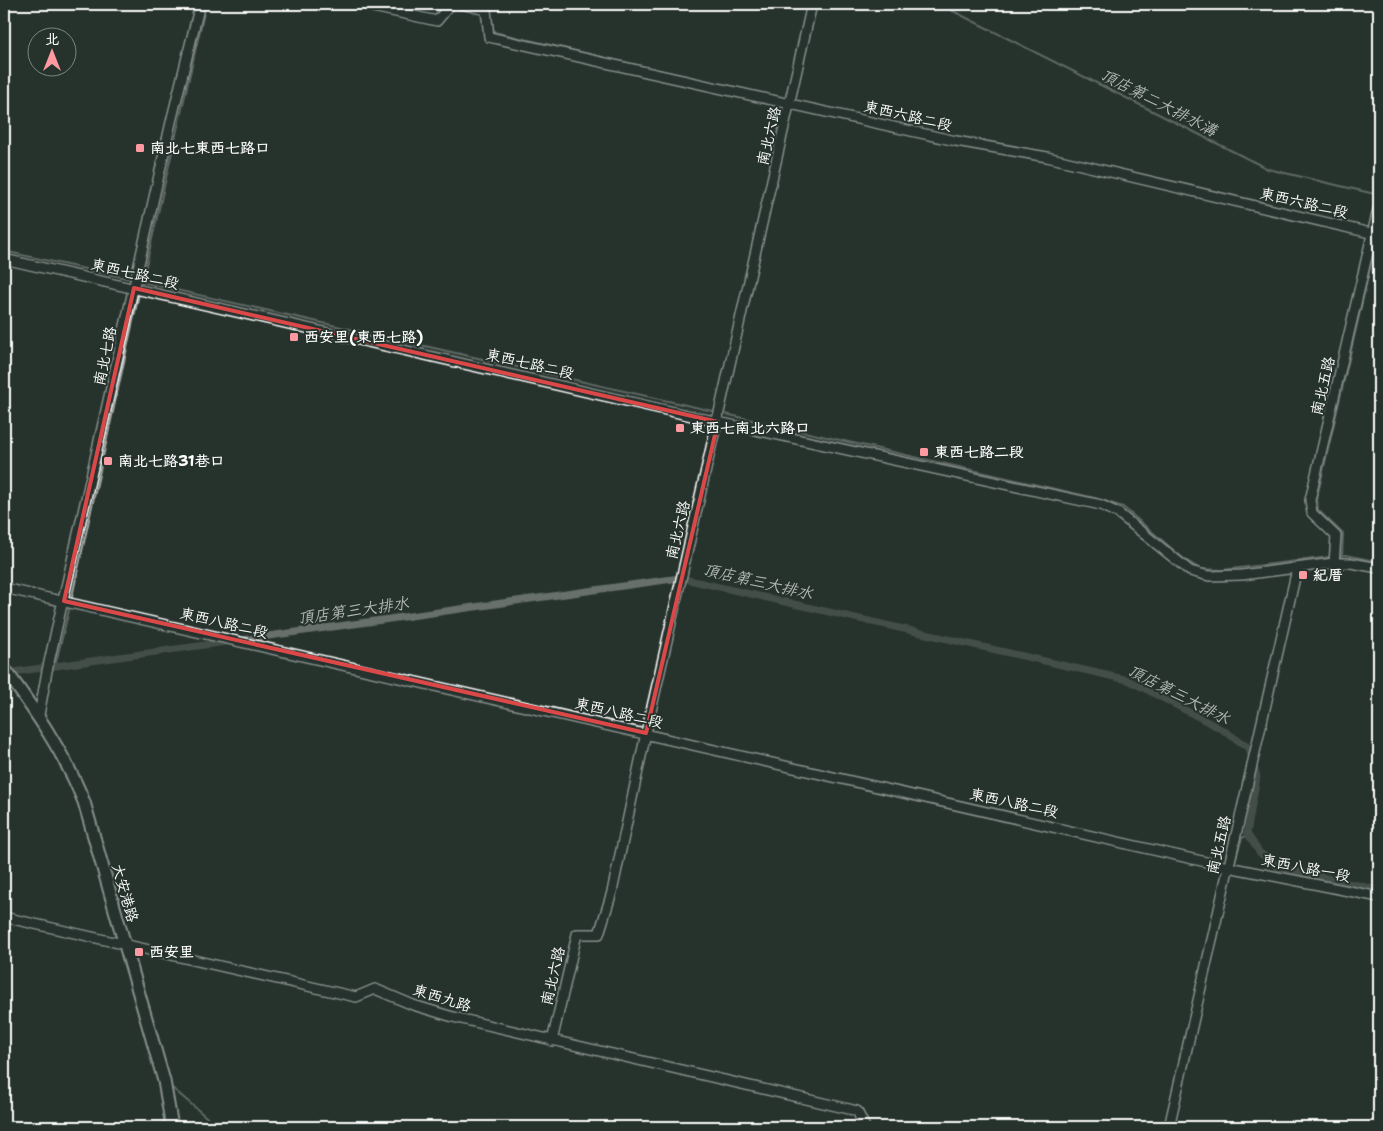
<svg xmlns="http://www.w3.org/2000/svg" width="1383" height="1131" font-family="'Shantell Sans','LXGW WenKai TC',sans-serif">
<rect width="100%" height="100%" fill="#26332d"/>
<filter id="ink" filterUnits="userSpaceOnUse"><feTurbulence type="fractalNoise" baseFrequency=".02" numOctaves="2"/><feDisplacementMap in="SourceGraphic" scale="10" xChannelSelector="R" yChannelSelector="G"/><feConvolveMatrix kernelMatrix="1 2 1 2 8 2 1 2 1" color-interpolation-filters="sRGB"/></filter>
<g filter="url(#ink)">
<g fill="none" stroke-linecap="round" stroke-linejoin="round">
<path stroke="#a4a9a7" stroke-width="2" d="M939 4 1268 169 1379 195
M491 16 494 32 758 93
M4 251 130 279
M141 282 717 412
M141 287 206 4
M721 413 1095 498 1123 507 1184 559 1200 569 1223 570 1330 557
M1337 556 1346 555 1379 562
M1342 556 1343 534 1318 510 1317 497 1377 238
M71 601 139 294
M55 666 70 606
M1234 864 1242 838 1248 835
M1212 959 1232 871
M171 1087 218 1127
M1173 1127 1178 1105"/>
<path stroke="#67706c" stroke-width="7" d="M6 673 680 578 1128 680 1223 730 1249 748 1257 777 1247 833 1259 852 1278 867 1379 890"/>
<g stroke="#fff" stroke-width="12">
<path id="minor" d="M359 4 437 21 451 4
M461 4 486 10 489 37 956 141 1047 157 1379 235
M4 259 718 422 1101 505 1118 513 1190 571 1209 576 1242 575 1334 563H1351L1379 568
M1334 563 1336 536 1312 513 1310 500 1379 205
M4 588 1228 867 1379 897
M39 715 47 671 171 122 200 4
M4 917 356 997 375 989 413 1005 453 1017 849 1109 857 1111 865 1127
M552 1041 577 934H599L612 892 646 733 812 4
M908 1127H933
M1169 1127 1297 569"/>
</g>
<g stroke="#fff" stroke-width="15">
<path id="major" d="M4 668C35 711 64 752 84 802L164 1081 172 1127"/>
</g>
<use href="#minor" stroke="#26332d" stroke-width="9"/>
<use href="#major" stroke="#26332d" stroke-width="11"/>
</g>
</g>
<path d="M0 0H1383V1131H0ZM134 288 718 422 646 733 64 601Z" fill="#26332d" fill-opacity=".55" fill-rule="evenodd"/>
<path fill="none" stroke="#dc4848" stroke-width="4" stroke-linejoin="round" d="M134 288 718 422 646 733 64 601Z"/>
<g fill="#ff9aa2" stroke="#26332d" stroke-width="2">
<rect x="135" y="143" width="10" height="10" rx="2.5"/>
<rect x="289" y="332" width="10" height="10" rx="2.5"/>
<rect x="675" y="423" width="10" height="10" rx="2.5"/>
<rect x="919" y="447" width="10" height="10" rx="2.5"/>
<rect x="103" y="456" width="10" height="10" rx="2.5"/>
<rect x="1298" y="570" width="10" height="10" rx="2.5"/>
<rect x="134" y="947" width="10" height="10" rx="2.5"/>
</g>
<g text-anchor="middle" stroke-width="4" stroke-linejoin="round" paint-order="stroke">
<g font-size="15" fill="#fff" stroke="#26332d">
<text transform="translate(908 116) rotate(13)" y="5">東西六路二段</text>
<text transform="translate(769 136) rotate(-77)" y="5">南北六路</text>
<text transform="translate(1304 203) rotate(13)" y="5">東西六路二段</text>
<text transform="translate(135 274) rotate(13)" y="5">東西七路二段</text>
<text transform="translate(105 356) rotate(-78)" y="5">南北七路</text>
<text transform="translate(530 364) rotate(13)" y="5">東西七路二段</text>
<text transform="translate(1323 386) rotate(-77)" y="5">南北五路</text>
<text transform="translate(678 530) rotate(-77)" y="5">南北六路</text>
<text transform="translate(224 623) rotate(13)" y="5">東西八路二段</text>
<text transform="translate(619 713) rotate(13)" y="5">東西八路二段</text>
<text transform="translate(1014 803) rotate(12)" y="5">東西八路二段</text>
<text transform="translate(1219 845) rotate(-77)" y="5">南北五路</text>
<text transform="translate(1306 868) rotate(11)" y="5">東西八路一段</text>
<text transform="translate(125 893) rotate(74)" y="5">大安港路</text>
<text transform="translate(553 976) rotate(-77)" y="5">南北六路</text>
<text transform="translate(442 998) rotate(17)" y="5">東西九路</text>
</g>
<g font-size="15" font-weight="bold" fill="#fff" stroke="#26332d" text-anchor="start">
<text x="150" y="153">南北七東西七路口</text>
<text x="304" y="342">西安里(東西七路)</text>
<text x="690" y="433">東西七南北六路口</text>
<text x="934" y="457">東西七路二段</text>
<text x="118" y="466">南北七路31巷口</text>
<text x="1313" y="580">紀厝</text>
<text x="149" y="957">西安里</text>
</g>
<g font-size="16" font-style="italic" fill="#b3b8b6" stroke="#26332d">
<text transform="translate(1159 102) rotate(27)" y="6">頂店第二大排水溝</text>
<text transform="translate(758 581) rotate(13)" y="6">頂店第三大排水</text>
<text transform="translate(353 610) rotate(-8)" y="6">頂店第三大排水</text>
<text transform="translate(1179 694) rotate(27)" y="6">頂店第三大排水</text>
</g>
</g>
<rect width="1383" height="1131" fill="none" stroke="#26332d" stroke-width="20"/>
<rect x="10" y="10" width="1363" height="1111" fill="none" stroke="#fff" stroke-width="2" filter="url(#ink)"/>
<g transform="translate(52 52)"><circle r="24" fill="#26332d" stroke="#7d8581"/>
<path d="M0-4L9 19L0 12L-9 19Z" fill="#ff9aa2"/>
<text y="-8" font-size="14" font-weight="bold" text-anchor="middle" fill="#ffffff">北</text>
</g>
</svg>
